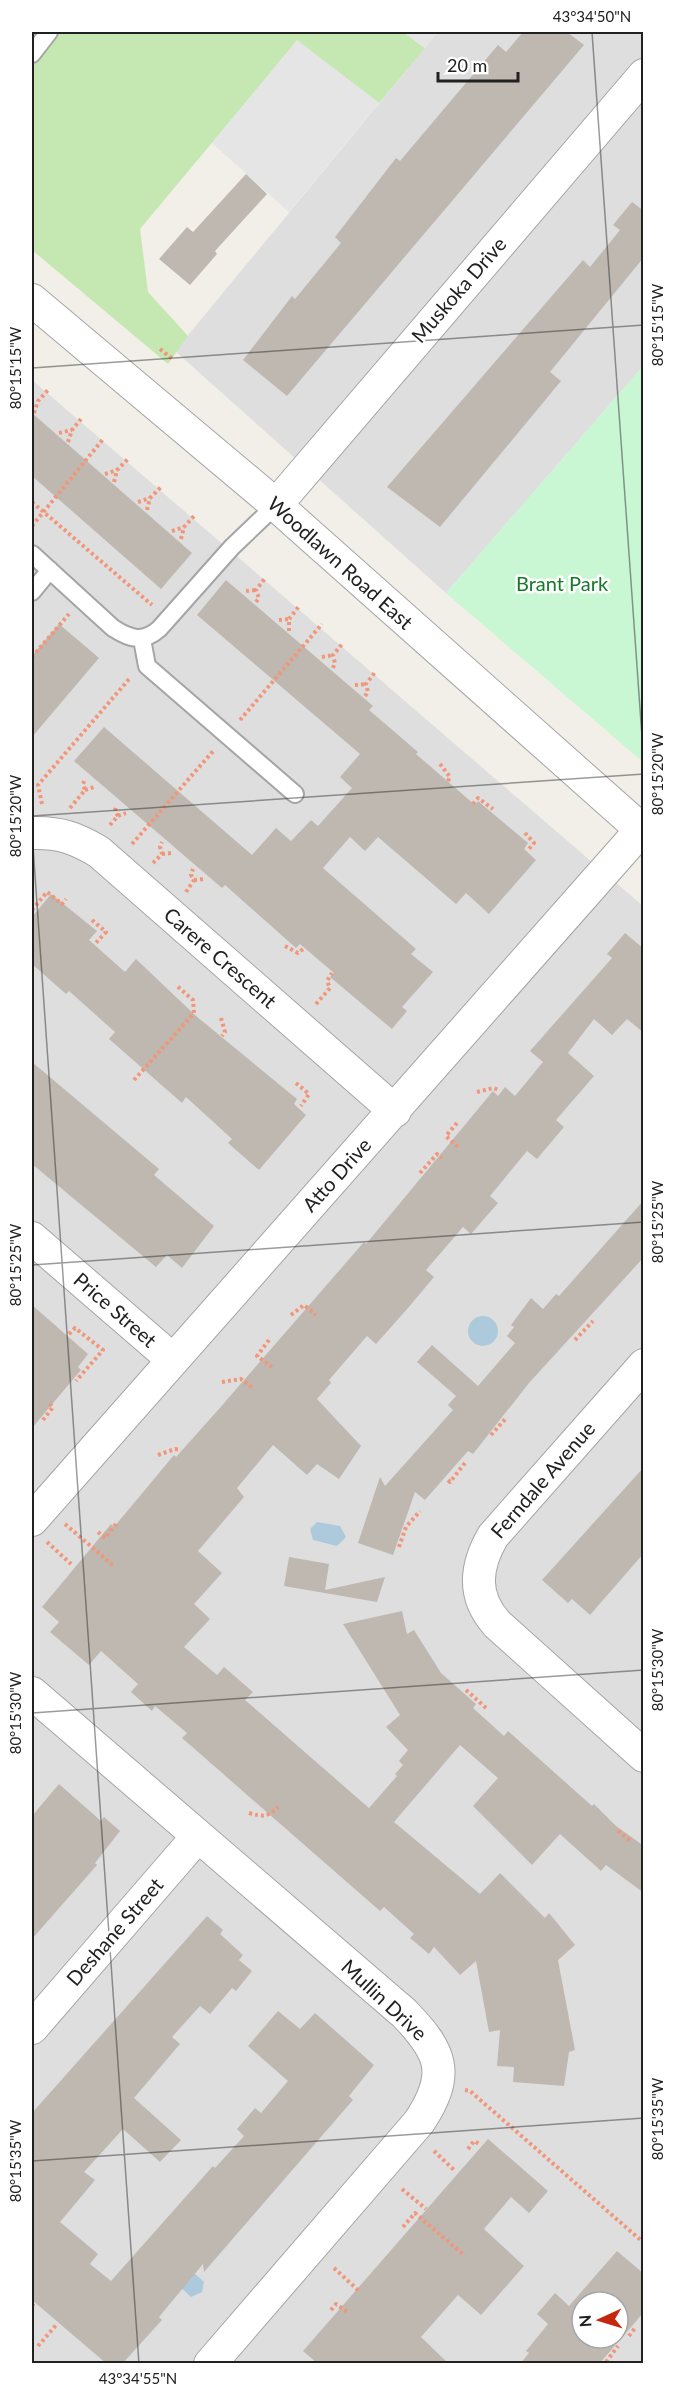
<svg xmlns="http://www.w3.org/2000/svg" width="675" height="2395" font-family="Lato,sans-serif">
<rect width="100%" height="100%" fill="#f1efe8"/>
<path fill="#dfdede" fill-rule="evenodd" d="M438 32H643V366L446 593 175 351Z
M32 380 643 906V2363H32ZM582 2302H618V2338H582Z"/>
<path fill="#c5e7b2" d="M32 32H403L425 48 379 103 297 41 140 229 148 292 188 336 168 364 32 250Z"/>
<path fill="#c9f6d3" d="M643 366V762L446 593Z"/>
<path fill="#e5e5e5" d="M403 32H438L425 48Z
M297 40 379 103 289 212 212 143Z"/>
<path fill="#accadb" d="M468 1331a15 15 0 1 1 30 0a15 15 0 1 1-30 0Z
M317 1522 340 1526 346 1537 337 1546 313 1540 310 1529Z
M180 2260 204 2282 202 2292 191 2297 167 2275Z"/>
<path fill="#beb8b1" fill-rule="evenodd" d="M523 32H567L584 45 287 396 243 360 292 296 295 299 341 243 335 237 396 158 400 161 498 45 506 52Z
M246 174 267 194 215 251 217 254 190 285 159 259 187 227 193 232Z
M632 202 644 211V257L550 372 561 381 440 527 387 487 583 260 590 267 620 230 613 225Z
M32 413 192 553 161 589 32 476Z
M226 580 373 706 369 710 418 752 416 754 475 805 478 801 528 843 524 849 536 860 489 914 466 893 456 904 378 837 365 851 350 837 323 868 416 949 411 954 433 972 402 1007 407 1011 392 1029 330 977 334 973 300 944 296 948 225 885 222 888 74 761 104 727 252 855 276 828 291 841 311 820 318 826 352 788 340 777 360 754 197 615Z
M59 624 99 658 32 737V656Z
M51 894 97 931 89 940 125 972 136 959 196 1016 297 1099 294 1104 306 1115 259 1170 228 1143 232 1139 186 1097 182 1103 109 1039 115 1032 69 991 66 994 32 964V917Z
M625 933 644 949V1033L627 1019 612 1035 594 1019 568 1053 594 1076 556 1120 564 1127 537 1159 527 1151 490 1196 498 1203 471 1234 463 1227 426 1270 434 1277 408 1308 376 1344 367 1336 329 1380 331 1383 317 1399 361 1446 339 1479 317 1464 307 1475 273 1445 237 1488 244 1497 198 1551 222 1573 194 1604 210 1619 184 1647 217 1675 224 1667 253 1692 245 1700 369 1808 397 1776 395 1774 403 1765 399 1761 408 1750 386 1727 400 1715 343 1624 402 1611 407 1634 414 1630 441 1673 476 1704 473 1708 504 1736 508 1731 592 1806 594 1804 616 1826 644 1846V1893L606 1865 601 1871 560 1834 532 1865 473 1806 498 1778 460 1745 394 1822 480 1894 500 1873 545 1918 549 1913 575 1945 558 1960 575 2050 569 2052 564 2086 513 2082 514 2067 497 2066 500 2030 489 2032 476 1961 460 1975 434 1947 429 1954 410 1938 414 1934 384 1907 380 1911 182 1738 187 1733 155 1706 152 1711 131 1692 138 1684 101 1651 89 1665 50 1632 59 1622 42 1607 111 1524 114 1527 174 1455 176 1457 218 1410 364 1242 366 1244 493 1091 498 1096 505 1087 515 1096 543 1062 530 1051 612 958 607 954Z
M32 1062 159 1169 154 1175 214 1226 182 1268 167 1255 156 1267 32 1164Z
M644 1200V1257L529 1383 473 1454 468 1451 425 1500 415 1492 393 1555 358 1543 380 1477 385 1486 453 1410 448 1405 456 1396 417 1362 432 1345 478 1386 515 1343 507 1336 514 1327 511 1325 531 1298 543 1309 556 1294 559 1296Z
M32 1305 88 1354 78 1367 81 1370 32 1428Z
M644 1467V1553L590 1615 572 1599 568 1603 542 1580Z
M289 1557 329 1564 325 1590 385 1577 377 1602 284 1586Z
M59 1784 101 1821 104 1817 120 1831 95 1863 97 1865 32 1939V1816Z
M207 1916 223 1930 220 1934 243 1955 239 1960 252 1971 236 1991 232 1988 210 2014 200 2006 172 2037 180 2044 134 2098 181 2140 160 2162 123 2129 84 2172 95 2180 60 2222 98 2254 90 2264 111 2281 213 2166 215 2168 244 2136 237 2129 255 2108 261 2113 288 2081 248 2046 278 2011 300 2029 315 2013 374 2065 349 2096 353 2100 204 2272 203 2264 159 2317 162 2320 122 2364H107L32 2300V2113Z
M488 2139 548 2191 529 2213 511 2197 484 2229 524 2266 481 2315 458 2295 421 2337 449 2364H318L303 2351Z
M617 2251 644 2274V2312L599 2364H520L529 2353 526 2351 548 2324 537 2314 555 2293 569 2306ZM582 2302H618V2338H582Z"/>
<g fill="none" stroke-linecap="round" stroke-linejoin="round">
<g stroke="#a5a5a5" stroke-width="20">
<path id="lane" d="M32 54 49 32
M32 554 113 628C130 639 143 643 159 629L232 547 276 505
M32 592 50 570
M142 639 147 666 295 794"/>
</g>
<g stroke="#a5a5a5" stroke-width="34">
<path id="street" d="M32 300 276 505 644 832
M276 505 644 75
M32 833C59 832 76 838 99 852L395 1111
M32 1238 172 1359
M644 1365 493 1536C475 1567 472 1596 497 1624L644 1756
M32 1520 641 830
M32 1693 404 2013C442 2052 451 2074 419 2122L210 2364
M32 2028 198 1836"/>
</g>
<path stroke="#f19679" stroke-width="4" stroke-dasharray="3 3" stroke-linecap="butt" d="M160 349 174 360
M34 413 38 401 48 390
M59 433 72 430
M68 442 72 430 81 419
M105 474 117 470
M114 482 117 470 128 459
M32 502 152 605
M138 502 150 498
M147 510 150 498 161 487
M32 526 104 438
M172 531 184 527
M181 539 184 527 194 516
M246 591 256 590
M256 602 259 598 256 590 266 577
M279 620 289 619
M289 631V619L300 605
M32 657 69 614
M322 657 333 655
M333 668 335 663 333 655 343 643
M355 685 366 684
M365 696 368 692 366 684 376 671
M240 720 322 624
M440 764 450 777 447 783
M85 790 94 787
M42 804 38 785 130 678
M473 804 478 798 493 809
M70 808 85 790 83 784 85 779
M118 816 126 813
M110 825 118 816 115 811 116 806
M525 833 534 843 529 849
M132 844 214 750
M162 854 172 853
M153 863 162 854 160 847 162 842
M194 880 204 879
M186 892 194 880 191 875 193 869
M32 910 47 892 62 904 66 899
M92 920 106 932 94 945
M285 946 298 953 303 949
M316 1004 330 988 327 981 332 973
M221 1018 225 1032 222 1036
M134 1080 194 1013 193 1000 177 986
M296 1083 309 1094 301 1106
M477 1092 493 1088 499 1090
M457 1123 446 1136 459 1148
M420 1173 437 1154 442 1158
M291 1315 304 1305 316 1315
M69 1334 75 1328 103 1350 76 1381
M269 1340 257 1356 272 1367
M575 1340 593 1321
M222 1382 241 1379 253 1388
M43 1420 53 1407 48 1402
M491 1435 507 1417
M158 1455 175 1449 181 1450
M448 1480 450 1482 465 1463
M65 1524 115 1567
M98 1532 105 1538 116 1524
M47 1542 71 1564
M399 1547 406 1527 420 1511
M466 1690 486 1708
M249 1813C263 1817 268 1817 278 1807
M618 1831 632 1842
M465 2090 470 2091 644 2243
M468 2149 474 2141 479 2144
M434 2151 454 2170
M402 2189 426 2209
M403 2227 415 2213 465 2256
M334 2268 360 2292
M32 2306 34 2303
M331 2310 336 2304 349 2313
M629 2336 635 2328
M38 2346 57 2324
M606 2362 618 2346"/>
<use href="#lane" stroke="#fff" stroke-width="16"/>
<use href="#street" stroke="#fff" stroke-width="32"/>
</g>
<path fill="none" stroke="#212121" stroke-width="1.5" stroke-opacity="0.45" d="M592 32 644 765M32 368 644 325M32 816 644 774M32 832 139 2364M32 1265 644 1222M32 1713 644 1670M32 2161 644 2118"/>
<g text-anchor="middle" stroke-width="5" stroke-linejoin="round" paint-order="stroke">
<g font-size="20" fill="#212121" stroke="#fff">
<text transform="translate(459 290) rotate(-49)" y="7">Muskoka Drive</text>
<text transform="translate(340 563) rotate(42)" y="7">Woodlawn Road East</text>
<text transform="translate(220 958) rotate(41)" y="7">Carere Crescent</text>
<text transform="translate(337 1175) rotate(-48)" y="7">Atto Drive</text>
<text transform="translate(115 1310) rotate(41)" y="7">Price Street</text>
<text transform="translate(543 1480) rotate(-49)" y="7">Ferndale Avenue</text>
<text transform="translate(115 1932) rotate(-49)" y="7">Deshane Street</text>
<text transform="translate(384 2000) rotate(43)" y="7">Mullin Drive</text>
</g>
<g font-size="20" fill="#147a2a" stroke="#fff">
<text x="562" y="591">Brant Park</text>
</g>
</g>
<rect width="675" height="2395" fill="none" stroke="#ffffff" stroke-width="66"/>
<g transform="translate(600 2320) rotate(266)"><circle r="28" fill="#ffffff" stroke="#a6a6a6" stroke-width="1.5"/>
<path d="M0-4.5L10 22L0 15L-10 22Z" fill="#c4260e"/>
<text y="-9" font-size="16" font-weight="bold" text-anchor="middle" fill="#212121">N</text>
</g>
<path d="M438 72v9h80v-9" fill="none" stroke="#212121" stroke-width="3"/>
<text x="447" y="72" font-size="18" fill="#212121" stroke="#ffffff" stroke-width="4.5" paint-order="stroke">20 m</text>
<rect x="33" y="33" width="609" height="2329" fill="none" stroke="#212121" stroke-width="2"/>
<g font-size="15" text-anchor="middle" fill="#212121">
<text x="592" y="22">43°34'50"N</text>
<text transform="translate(658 325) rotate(-90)" y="5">80°15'15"W</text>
<text transform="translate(16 368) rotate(-90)" y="5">80°15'15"W</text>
<text transform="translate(658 774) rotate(-90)" y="5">80°15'20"W</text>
<text transform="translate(16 816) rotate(-90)" y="5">80°15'20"W</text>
<text transform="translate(658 1222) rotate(-90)" y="5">80°15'25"W</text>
<text transform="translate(16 1265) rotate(-90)" y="5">80°15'25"W</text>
<text transform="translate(658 1670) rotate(-90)" y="5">80°15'30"W</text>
<text transform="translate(16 1713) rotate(-90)" y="5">80°15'30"W</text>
<text transform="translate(658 2119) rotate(-90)" y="5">80°15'35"W</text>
<text transform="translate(16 2161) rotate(-90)" y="5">80°15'35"W</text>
<text x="138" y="2384">43°34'55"N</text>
</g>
</svg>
